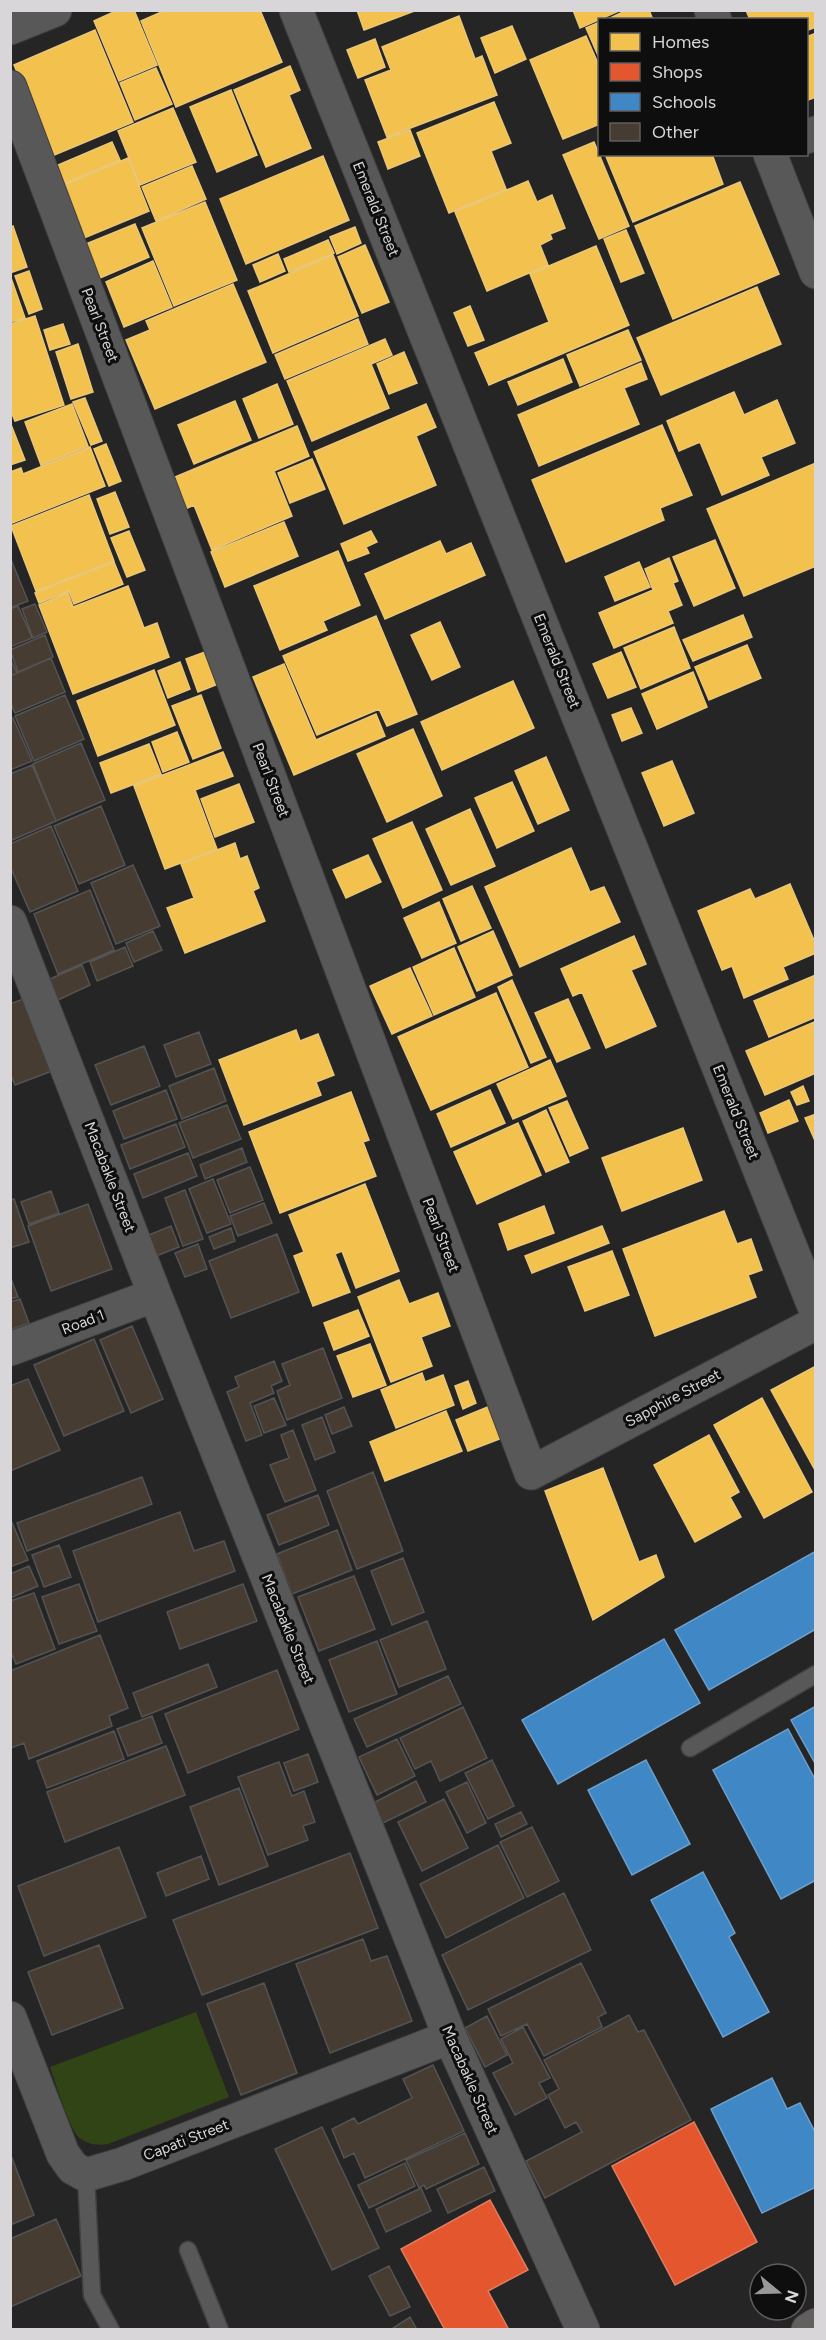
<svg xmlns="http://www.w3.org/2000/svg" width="826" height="2340" font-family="Figtree,sans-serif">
<rect width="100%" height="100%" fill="#262526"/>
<path fill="#304416" d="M196 2012 229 2097 108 2144C97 2146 84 2144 77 2135 69 2126 55 2081 50 2067Z"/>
<path fill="#f2c14e" stroke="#eac777" stroke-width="1.5" d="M118 10H134L157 65 119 81 94 21Z
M166 10H260L282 62 176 107 141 21Z
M357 10H417L364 30Z
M573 10H621L580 28Z
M627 10H649L653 20H606Z
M746 10H816V27L806 31V20H750Z
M459 16 475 59 482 56 497 95 387 137 365 80 391 70 382 47Z
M600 22V60L586 28Z
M512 26 526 59 495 73 481 38Z
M95 30 133 122 52 156 14 65Z
M816 33V97L806 101V37Z
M586 36 600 68V124L563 139 530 60Z
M375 39 385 67 358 78 347 50Z
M290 66 300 90 289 95 311 148 266 167 234 90Z
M156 68 172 104 135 120 120 83Z
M231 90 257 155 217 172 190 107Z
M494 102 511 143 491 151 506 189 449 213 417 133Z
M173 108 196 162 140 185 118 131Z
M410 130 420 156 388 169 378 142Z
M112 142 120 160 63 184 56 166Z
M594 142 629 226 599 239 563 155Z
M605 154H712L723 184 633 222Z
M323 156 349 220 246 264 220 199Z
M128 158 149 211 84 238 62 186Z
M192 166 206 199 156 221 142 187Z
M528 181 537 202 552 195 565 228 550 234 552 239 540 245 548 265 487 291 455 212Z
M740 182 779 274 673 319 635 226Z
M205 202 237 280 174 306 142 228Z
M135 224 149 257 100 278 86 244Z
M13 226 27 267 10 273V227Z
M355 227 361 243 337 254 330 237Z
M626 230 644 273 621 282 604 239Z
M328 240 334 253 289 272 284 259Z
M365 245 389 302 362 313 338 257Z
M596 246 629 325 489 385 475 353 549 322 530 274Z
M278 254 285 271 260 282 253 265Z
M333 255 358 316 273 353 248 291Z
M153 261 172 307 124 327 106 282Z
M29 271 42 309 29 314 15 276Z
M10 275 25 318 10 322Z
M233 284 266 362 155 409 126 340 150 330 146 321Z
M757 287 781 344 661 395 637 338Z
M470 306 484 340 468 346 454 313Z
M35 316 64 405 15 421 10 409V324Z
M358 319 368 344 285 379 275 355Z
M63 324 70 344 50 350 44 330Z
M628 330 641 360 580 386 567 355Z
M385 339 392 355 371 364 389 408 312 441 287 381Z
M78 344 93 392 71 399 56 352Z
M404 352 417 383 389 394 377 364Z
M563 359 572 382 518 405 508 382Z
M641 363 647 379 624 388 639 424 539 466 518 415Z
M277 384 293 424 259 438 243 399Z
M734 392 744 415 777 400 795 443 761 457 769 475 722 495 700 442 679 451 667 421Z
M85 398 102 441 91 445 73 402Z
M235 401 251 440 194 464 178 425Z
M72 404 88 446 41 465 25 422Z
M426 404 436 427 416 436 436 485 344 524 314 452Z
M10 422 25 460 10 465Z
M662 425 692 495 660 508 664 520 566 562 532 480Z
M297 426 309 456 274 471 292 516 212 550 194 505 181 511 168 480Z
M106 444 121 481 109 486 94 449Z
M90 447 105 486 10 524V472L21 468 23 474Z
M312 459 325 489 290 503 278 473Z
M816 463V566L744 596 707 509Z
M115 492 129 527 110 534 97 499Z
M89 495 114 561 36 591 11 526Z
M284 522 298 556 225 587 211 552Z
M129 531 145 570 127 577 111 538Z
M371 531 377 542 366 547 369 553 348 561 341 544Z
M715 540 735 588 694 606 673 557Z
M440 541 446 554 471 543 485 575 385 619 365 574Z
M338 551 360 605 323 621 327 630 280 650 254 586Z
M669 558 678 581 673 583 682 605 668 611 673 623 614 648 599 613 653 590 645 569Z
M114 562 123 584 74 604 69 591 39 603 35 593Z
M639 562 650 587 615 601 605 577Z
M128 586 144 628 157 623 169 657 73 694 39 605 68 593 73 607Z
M743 615 752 637 693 661 683 640Z
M376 616 417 714 387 726 379 709 317 735 283 656Z
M440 622 460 667 432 680 411 635Z
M674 627 690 668 641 689 624 648Z
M747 645 761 678 709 700 695 667Z
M205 652 218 684 198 692 186 659Z
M621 652 636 687 608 698 593 664Z
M180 662 190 689 168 698 158 671Z
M284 664 316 740 376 714 385 736 294 775 253 677Z
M154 670 175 725 98 756 77 701Z
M693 672 707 707 657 729 642 694Z
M513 681 534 728 442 770 421 722Z
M201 695 221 748 193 759 172 706Z
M631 708 642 733 622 741 612 715Z
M413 729 442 796 387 822 357 754Z
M177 732 189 762 163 772 152 742Z
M149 744 161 774 111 793 100 763Z
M223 752 233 776 195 790 217 849 165 869 134 786Z
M546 757 569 810 538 824 515 771Z
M672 761 694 813 664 826 642 773Z
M512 782 534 831 497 848 475 798Z
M239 784 254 822 215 837 201 799Z
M470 809 495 866 451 885 426 829Z
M412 822 442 890 403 908 373 839Z
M235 843 240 859 247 856 259 888 253 891 265 921 185 953 167 908 194 898 181 864Z
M571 848 590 892 604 887 620 922 520 967 485 887Z
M368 855 381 882 346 898 333 870Z
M790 884 816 945V953L783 967 788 979 744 998 732 966 722 970 698 911 750 889 755 899Z
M472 886 491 928 461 941 443 899Z
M439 902 456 943 422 958 404 918Z
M493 931 512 975 477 991 458 947Z
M634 936 646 964 631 970 656 1026 606 1048 582 992 573 996 561 969Z
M454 948 475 997 434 1015 413 967Z
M410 968 432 1016 392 1034 370 986Z
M816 975V1017L769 1037 754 1001Z
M512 980 546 1057 531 1063 498 987Z
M496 993 528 1067 431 1110 398 1037Z
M568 999 590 1048 557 1062 535 1013Z
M814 1022 816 1073 765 1095 746 1051Z
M296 1030 300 1041 318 1034 334 1075 316 1082 321 1095 244 1125 219 1060Z
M550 1060 566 1096 513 1119 497 1084Z
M803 1086 809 1101 797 1105 791 1092Z
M490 1090 505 1123 451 1147 437 1114Z
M351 1092 369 1140 363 1142 376 1176 280 1213 249 1132Z
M789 1100 798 1121 768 1133 760 1113Z
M567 1101 588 1148 570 1156 549 1108Z
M546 1110 569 1162 546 1172 523 1121Z
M816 1114V1143L805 1118Z
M518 1123 541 1175 477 1204 454 1152Z
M683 1128 702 1180 622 1211 602 1158Z
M365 1184 399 1271 356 1288 342 1251 335 1254 350 1292 313 1306 294 1256 304 1252 289 1215Z
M544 1206 554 1233 508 1250 499 1224Z
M724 1211 737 1244 751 1239 762 1270 748 1275 756 1297 655 1336 623 1249Z
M602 1226 609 1243 532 1273 525 1256Z
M612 1251 629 1295 585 1311 568 1267Z
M399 1280 409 1304 438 1293 450 1326 421 1337 432 1366 391 1382 358 1297Z
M358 1310 369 1336 334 1350 324 1323Z
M370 1344 386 1385 353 1397 337 1356Z
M816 1366V1472L771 1390Z
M422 1373 425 1382 443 1375 454 1405 396 1428 381 1390Z
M468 1381 476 1403 463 1409 455 1386Z
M762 1398 812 1492 764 1518 714 1425Z
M490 1406 502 1438 468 1451 456 1420Z
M446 1411 462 1451 385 1481 370 1442Z
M709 1435 739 1492 730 1497 741 1517 695 1542 654 1465Z
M603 1468 639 1562 656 1555 664 1577 593 1620 545 1491Z"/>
<path fill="#e4572e" stroke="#e07d61" stroke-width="1.5" d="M694 2122 757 2242 675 2285 612 2166Z
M490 2200 528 2270 488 2291 509 2330H445L401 2249Z"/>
<path fill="#3f88c5" stroke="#6d9fcb" stroke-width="1.5" d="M816 1551V1629L709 1690 675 1630Z
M664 1639 700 1703 558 1784 522 1720Z
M816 1706V1765L791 1720Z
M788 1729 816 1781V1880L781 1899 713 1770Z
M646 1760 690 1844 632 1875 588 1790Z
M703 1872 735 1933 729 1937 769 2012 723 2037 651 1900Z
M772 2078 787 2109 800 2103 816 2134V2187L762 2213 711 2109Z"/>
<path fill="#473c31" stroke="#545354" stroke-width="1.5" d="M10 557 28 601 10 608Z
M35 604 47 632 33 638 22 609Z
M18 606 32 638 10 647V609Z
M45 635 53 657 18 672 10 650Z
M10 658 17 673 10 676Z
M51 658 65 692 15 713 10 702V676Z
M65 695 84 739 34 761 15 716Z
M13 718 32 761 10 770V719Z
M81 743 105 800 56 821 33 764Z
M32 765 56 821 10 841V774Z
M101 806 125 865 79 884 54 826Z
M51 826 78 891 30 912 10 866V844Z
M133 865 160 926 116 944 91 883Z
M90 890 114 950 58 974 34 914Z
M153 931 162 950 134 962 126 943Z
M125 947 133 966 97 981 90 962Z
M82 965 90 985 58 1000 50 979Z
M26 998 52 1071 15 1085 10 1073V1004Z
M199 1032 211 1064 176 1077 164 1045Z
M144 1046 160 1086 111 1105 95 1065Z
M214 1068 226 1101 182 1119 169 1086Z
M166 1090 177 1119 124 1139 113 1111Z
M227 1105 241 1139 193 1158 179 1123Z
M176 1124 185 1147 130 1169 121 1145Z
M242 1148 247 1162 205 1179 200 1165Z
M188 1153 197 1176 143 1198 134 1174Z
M250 1167 263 1200 230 1213 217 1180Z
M213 1179 231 1224 207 1233 189 1189Z
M185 1190 203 1239 183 1246 165 1198Z
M51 1191 59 1213 29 1224 21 1202Z
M14 1199 29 1242 10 1248V1200Z
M264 1203 272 1223 238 1236 230 1216Z
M88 1204 112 1269 51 1291 28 1226Z
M171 1226 179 1247 156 1256 149 1235Z
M231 1228 235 1241 214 1249 209 1237Z
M277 1234 299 1292 231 1318 209 1261Z
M198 1244 207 1269 185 1277 175 1253Z
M10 1276 18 1297 10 1299Z
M20 1299 29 1323 10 1330V1302Z
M132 1326 163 1399 131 1413 100 1340Z
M94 1339 124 1411 64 1436 34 1365Z
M323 1348 342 1398 287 1420 277 1391 290 1385 282 1364Z
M274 1361 282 1381 271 1386 274 1393 250 1403 262 1435 246 1441 227 1392 239 1387 235 1377Z
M28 1379 60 1450 10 1471V1386Z
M274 1398 286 1425 264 1433 254 1406Z
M344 1407 352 1426 332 1434 325 1415Z
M322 1417 335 1452 315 1460 302 1425Z
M293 1430 316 1490 285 1502 270 1465 289 1458 281 1435Z
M373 1472 403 1551 357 1569 327 1491Z
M142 1477 152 1504 27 1551 17 1523Z
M318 1495 329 1525 279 1545 267 1515Z
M180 1512 194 1551 224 1541 235 1571 98 1622 73 1551Z
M10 1518 28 1560 10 1567Z
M337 1530 352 1570 292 1594 277 1554Z
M59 1545 71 1577 44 1587 32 1555Z
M403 1558 424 1612 392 1625 371 1571Z
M29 1566 38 1586 10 1598V1574Z
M354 1576 375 1629 319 1651 298 1597Z
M79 1584 97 1631 59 1644 42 1597Z
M243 1584 257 1621 180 1649 167 1612Z
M34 1593 55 1649 16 1664 10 1650V1601Z
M427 1621 446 1669 399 1687 380 1640Z
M100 1635 128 1708 109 1716 112 1726 29 1759 24 1743 11 1748 10 1671Z
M377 1641 397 1694 349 1712 329 1660Z
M208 1664 217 1687 142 1717 133 1693Z
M277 1670 299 1729 188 1773 165 1714Z
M448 1676 461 1704 367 1747 354 1719Z
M463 1707 487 1758 440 1781 431 1761 415 1769 400 1738Z
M152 1716 162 1743 128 1756 117 1729Z
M114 1731 124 1759 47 1788 37 1761Z
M397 1739 415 1776 377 1795 359 1757Z
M166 1746 185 1795 65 1842 47 1792Z
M308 1754 318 1782 294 1791 284 1763Z
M492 1760 514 1806 488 1819 465 1773Z
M279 1762 292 1796 304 1791 315 1822 303 1826 308 1840 268 1855 238 1777Z
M416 1781 426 1802 383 1823 373 1803Z
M467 1782 486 1823 467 1833 446 1792Z
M239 1788 268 1866 219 1885 190 1807Z
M444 1799 468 1848 422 1871 398 1822Z
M521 1812 527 1824 501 1837 495 1824Z
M532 1827 559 1881 527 1897 500 1842Z
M498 1845 524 1898 446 1938 420 1884Z
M119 1847 146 1917 44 1956 18 1886Z
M350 1853 378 1928 202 1995 173 1920Z
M201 1856 209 1879 166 1896 157 1873Z
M564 1893 591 1950 468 2010 442 1955Z
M363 1939 371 1961 387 1956 412 2021 330 2053 296 1964Z
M99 1945 123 2008 52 2035 28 1972Z
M581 1963 606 2013 598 2017 602 2027 544 2056 527 2024 501 2036 488 2009Z
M264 1983 297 2073 241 2095 207 2004Z
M629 2015 638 2032 644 2030 691 2120 545 2198 526 2161 582 2132 576 2122 565 2128 548 2095 559 2089 544 2060Z
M487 2016 507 2055 485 2067 465 2028Z
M523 2027 550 2078 539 2083 547 2098 515 2115 493 2073 513 2063 501 2039Z
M433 2065 464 2131 365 2178 354 2153 344 2158 332 2129 354 2118 358 2124 412 2098 403 2079Z
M322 2127 379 2248 332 2270 275 2149Z
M465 2133 479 2164 426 2189 424 2185 419 2188 406 2160Z
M10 2153 34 2215 10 2225Z
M405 2163 415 2186 369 2208 358 2185Z
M484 2167 495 2191 448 2213 437 2189Z
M421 2188 431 2211 386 2232 376 2209Z
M56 2219 81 2276 10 2307V2239Z
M389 2266 410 2307 390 2316 369 2276Z
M410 2317 417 2330H390Z"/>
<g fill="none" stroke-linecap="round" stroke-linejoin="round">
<g stroke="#424142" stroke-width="19">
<path id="lane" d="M690 1748 816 1674
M86 2175 92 2295 111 2330
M188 2250 220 2330"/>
</g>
<g stroke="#424142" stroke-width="35">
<path id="street" d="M296 10 816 1311
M711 10 715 20
M10 28 55 10
M10 87 531 1473 816 1323
M806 137 816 133
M770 154 816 272
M10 922 155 1295 450 2037 583 2330
M10 1349 155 1295
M10 2018 63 2154 73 2168 86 2175 123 2164 450 2037"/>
</g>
<g stroke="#424142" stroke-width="35">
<path id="highway" d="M808 2330 816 2325"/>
</g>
<use href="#lane" stroke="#585858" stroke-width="16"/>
<use href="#street" stroke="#585858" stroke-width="33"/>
<use href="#highway" stroke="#61605f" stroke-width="33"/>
</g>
<g text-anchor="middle" stroke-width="6" stroke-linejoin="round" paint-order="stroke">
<g font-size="15" fill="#d8d6d8" stroke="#0f0e0f">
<text transform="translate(376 209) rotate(68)" y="5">Emerald Street</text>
<text transform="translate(100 325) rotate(69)" y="5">Pearl Street</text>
<text transform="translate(557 661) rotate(68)" y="5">Emerald Street</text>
<text transform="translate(271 780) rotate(69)" y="5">Pearl Street</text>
<text transform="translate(736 1112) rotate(68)" y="5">Emerald Street</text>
<text transform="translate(110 1177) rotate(69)" y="5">Macabakle Street</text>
<text transform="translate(441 1235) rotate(69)" y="5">Pearl Street</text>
<text transform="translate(83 1322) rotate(-21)" y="5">Road 1</text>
<text transform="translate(673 1398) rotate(-28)" y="5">Sapphire Street</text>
<text transform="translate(288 1629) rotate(68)" y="5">Macabakle Street</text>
<text transform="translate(470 2080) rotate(66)" y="5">Macabakle Street</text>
<text transform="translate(186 2140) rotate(-21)" y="5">Capati Street</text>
</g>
</g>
<rect width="826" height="2340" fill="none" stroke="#d8d6d8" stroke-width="24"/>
<rect x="598" y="18" width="210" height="138" fill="#0f0e0f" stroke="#5f5e5f" stroke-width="1.5"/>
<rect x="610" y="33" width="30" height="18" fill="#f2c14e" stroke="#5f5e5f" stroke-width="1.5"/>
<text x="652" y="48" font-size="18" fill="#d8d6d8">Homes</text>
<rect x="610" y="63" width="30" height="18" fill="#e4572e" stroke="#5f5e5f" stroke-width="1.5"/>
<text x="652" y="78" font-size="18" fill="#d8d6d8">Shops</text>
<rect x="610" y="93" width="30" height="18" fill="#3f88c5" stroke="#5f5e5f" stroke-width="1.5"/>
<text x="652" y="108" font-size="18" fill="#d8d6d8">Schools</text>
<rect x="610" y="123" width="30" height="18" fill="#473c31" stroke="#5f5e5f" stroke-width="1.5"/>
<text x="652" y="138" font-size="18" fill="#d8d6d8">Other</text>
<g transform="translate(778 2292) rotate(109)"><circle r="28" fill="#0f0e0f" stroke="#5f5e5f" stroke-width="1.5"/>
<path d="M0-4.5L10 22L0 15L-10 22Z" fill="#9a989a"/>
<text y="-9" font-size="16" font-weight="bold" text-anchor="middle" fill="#d8d6d8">N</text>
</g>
</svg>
